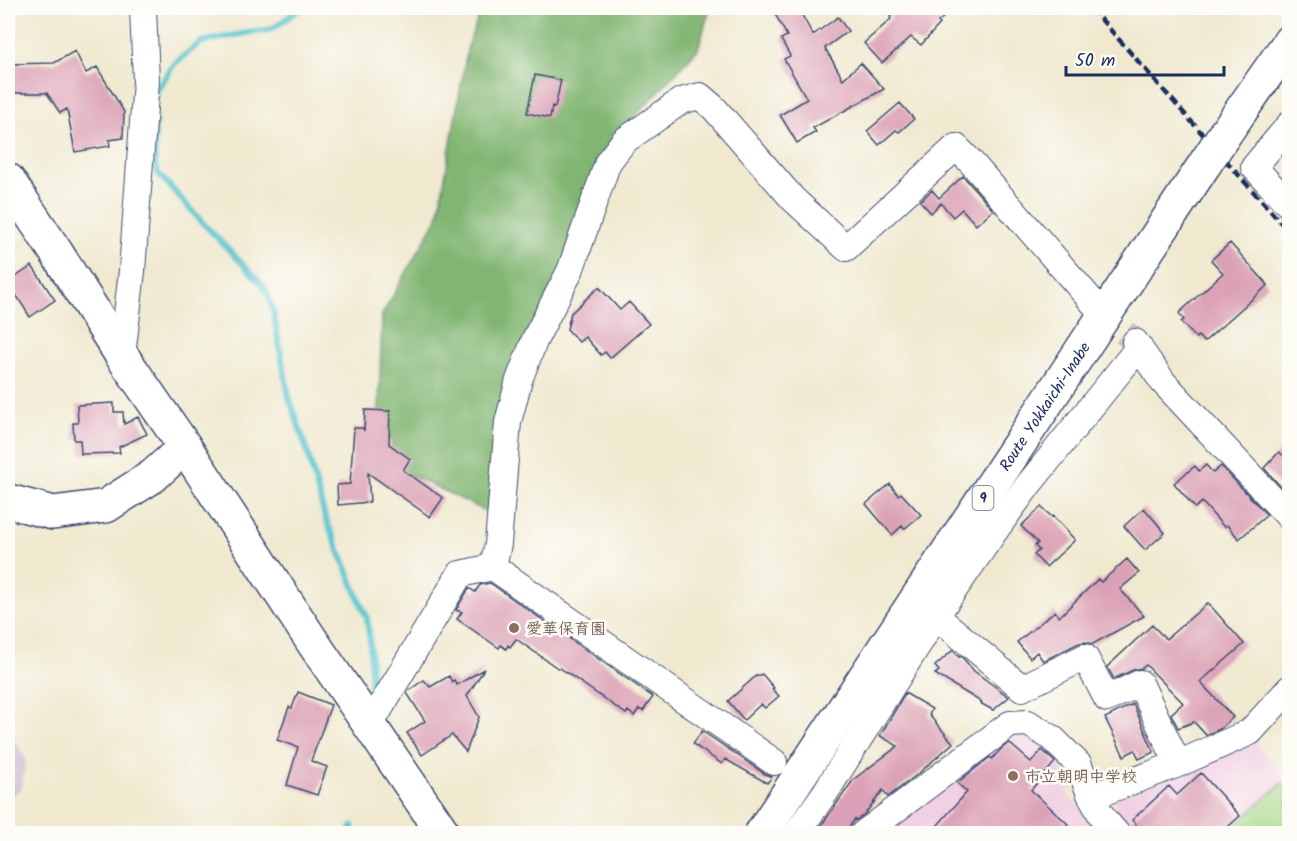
<svg xmlns="http://www.w3.org/2000/svg" width="1297" height="841" font-family="Kalam,'Klee One',sans-serif">
<rect width="100%" height="100%" fill="#fdfcf7"/>
<filter id="ink" filterUnits="userSpaceOnUse"><feTurbulence type="fractalNoise" baseFrequency=".0167" numOctaves="2"/><feDisplacementMap in="SourceGraphic" scale="12" xChannelSelector="R" yChannelSelector="G"/><feConvolveMatrix kernelMatrix="1 2 1 2 8 2 1 2 1" color-interpolation-filters="sRGB"/></filter>
<filter id="wash" filterUnits="userSpaceOnUse"><feTurbulence type="fractalNoise" baseFrequency=".008" numOctaves="4" result="noise"/><feDisplacementMap in="SourceGraphic" scale="24" xChannelSelector="R" yChannelSelector="G"/><feGaussianBlur stdDeviation="1.35" result="paint"/><feColorMatrix in="noise" values="0 0 0 0 0 0 0 0 0 0 0 0 0 0 0 0 0 1.4 0 .05"/><feComposite in="paint" operator="in"/></filter>
<g filter="url(#wash)">
<rect width="100%" height="100%" fill="#f0e9d0"/>
<path fill="#f1d0e3" d="M1011 729 1031 732 1073 768 1074 783 1067 794 1104 833 888 834 907 813Z
M1251 738 1289 781V833H1135L1117 814 1114 800Z"/>
<path fill="#cebed1" d="M8 730 26 759 22 788 8 799Z"/>
<path fill="#a2d584" stroke="#5e8271" stroke-width="1.5" d="M1282 783 1289 791V833H1227Z"/>
<path fill="#81b672" stroke="#4e7268" stroke-width="1.5" d="M482 8H710L698 49 614 139 517 406 492 514 402 471 379 409 382 315 438 217 468 45Z"/>
<g fill="none" stroke-linecap="round" stroke-linejoin="round">
<path stroke="#56c3cf" stroke-width="6" d="M156 95V91L174 64 201 42 246 33 268 30 275 27 301 8
M155 120V165L158 173 201 221 262 284 266 290 273 311 289 397 307 451 325 517 367 618 370 642 371 672 370 690
M348 834 353 826"/>
</g>
<g id="blocks">
<path fill="#dba1b6" d="M772 8H798L813 35 838 17 848 31 825 48 843 79 861 63 884 89 813 128 816 132 797 143 780 115 807 99 784 59 790 56 781 39 787 36Z
M899 8H954L938 22 940 24 921 45 911 37 882 63 864 43 891 19 890 17Z
M75 51 86 73 97 67 124 112 123 138 109 140 110 146 75 152 67 109 60 113 47 93H8V64L54 63Z
M535 75 561 80 555 107 552 106 550 118 527 113Z
M900 103 914 119 899 132 896 130 879 145 867 131Z
M963 176 993 210 976 225 962 209 953 217 941 203 931 213 920 201 932 190 939 198Z
M1230 243 1268 285 1204 342 1198 336 1196 338 1181 322 1184 320 1179 313 1223 273 1211 260Z
M32 266 55 300 30 317 8 282Z
M599 287 620 310 629 302 649 324 610 358 605 352 601 355 585 337 579 342 567 329 571 313Z
M114 403V412H123L124 424 138 417 147 434 119 447 120 453 81 454 80 440H74L73 423H78L77 405Z
M365 410 390 411 389 444 410 459 403 470 443 498 430 517 368 473 370 502 338 505 337 485 350 484 354 428H363L364 431Z
M1279 452 1290 461V478L1281 487 1264 468Z
M1206 465 1213 473 1221 466 1267 515 1239 539 1227 525 1224 527 1202 502 1195 508 1174 483 1195 466 1199 471Z
M890 484 898 495 901 493 921 515 904 529 902 526 892 535 866 504Z
M1041 507 1052 517 1053 516 1075 540 1046 567 1034 555 1039 550 1035 546 1038 543 1021 526Z
M1144 508 1165 533 1145 550 1124 526Z
M1127 559 1139 573 1120 589 1144 616 1093 644 1085 642 1079 643 1043 661 1037 652 1030 658 1017 642 1055 611 1059 617 1098 579 1101 582Z
M490 583 653 697 643 711 639 709 634 716 628 711 626 714 560 668 559 669 516 639 510 647 508 645 506 649 501 645 499 648 457 619 462 612 456 610 469 588 475 592 480 585Z
M1208 603 1244 644 1200 682 1233 717 1220 729 1206 735 1194 722 1178 728 1171 714 1183 703 1146 665 1142 668 1133 670 1114 679 1107 667 1152 625 1166 639Z
M953 650 959 657 961 656 974 671 1009 697 993 710 980 703 981 702 935 674 939 671 935 666Z
M484 669 467 696 479 717 466 752 452 735 422 755 407 733 425 721 407 693 408 691 424 680 430 687 449 676 452 682 454 680 457 685Z
M762 674 774 688 772 689 779 696 765 708 761 704 744 720 728 701 757 675 758 676Z
M298 692 331 705 311 761 327 767 317 795 287 785 298 747 277 740 289 707 292 708Z
M905 693 932 709 929 715 953 743 919 773 888 797 883 790 865 814 856 820 855 819 844 834H815L854 779 898 746 880 736Z
M1133 704 1154 752 1139 759 1135 750 1124 756 1105 718Z
M702 731 765 774 772 777 767 783 725 759 722 764 693 744Z
M1009 743 1031 762 1042 750 1055 762 1031 790 1068 824 1059 834H930L967 792 957 783 990 757 992 759 1001 749Z
M1201 773 1240 816 1220 834H1144L1132 820 1169 786 1177 795Z"/>
</g>
</g>
<g filter="url(#ink)">
<use href="#blocks" fill-opacity="0" stroke="#3b4b6f" stroke-width="1.5"/>
<g fill="none" stroke-linecap="round" stroke-linejoin="round">
<path stroke="#c5c4b9" stroke-width="26" stroke-dasharray="26 13" stroke-linecap="butt" d="M1096 306 1135 342"/>
<g stroke="#3b4b6f" stroke-width="28">
<path id="street" d="M1290 124 1254 167 1290 206
M1135 342 1163 382 1290 518
M122 356 132 271 146 81 143 8
M493 567 774 762
M936 616 1022 688 1085 657 1107 699 1140 683 1178 764
M370 725 460 574 493 567 498 544 508 422 519 380 535 339 570 271 608 162 624 141 681 101 700 96 714 108 793 199 846 248 956 147 970 161 1096 306
M1091 797 1103 818 1117 834
M796 834 825 793 936 616 994 532 1029 484 1139 347
M863 834 1010 724 1028 723 1052 738 1079 765 1091 797 1178 764 1250 732 1290 688"/>
</g>
<g stroke="#3b4b6f" stroke-width="36">
<path id="secondary" d="M8 180 56 252 122 356 185 447 314 644 444 834
M8 501 53 513 106 506 153 476 185 447"/>
</g>
<g stroke="#3b4b6f" stroke-width="36">
<g id="primary">
<path d="M1226 132 1290 41"/>
<path id="s1" d="M761 834 1206 162"/>
</g>
</g>
<use href="#street" stroke="#fff" stroke-width="26"/>
<use href="#secondary" stroke="#fff" stroke-width="33"/>
<use href="#primary" stroke="#fff" stroke-width="33"/>
<path stroke="#1b2f5e" stroke-width="4.5" stroke-dasharray="9 4.5" stroke-linecap="butt" d="M1091 8 1290 233"/>
<g stroke="#3b4b6f" stroke-width="36" stroke-linecap="butt">
<path id="primary-bridge" d="M1206 162 1226 132"/>
</g>
<use href="#primary-bridge" stroke="#fff" stroke-width="33"/>
</g>
</g>
<g fill="#8d6e63" stroke="#fdfcf7" stroke-width="2">
<circle cx="514" cy="628" r="6"/>
<circle cx="1013" cy="776" r="6"/>
</g>
<g text-anchor="middle" stroke-width="5" stroke-linejoin="round" paint-order="stroke">
<rect fill="#fdfcf7" stroke="#5f6c8c" stroke-width="1.5" x="972.5" y="486" width="21" height="24" rx="4.5"/>
<g font-size="15" font-weight="bold" fill="#1b2f5e">
<text x="983" y="503">9</text>
</g>
<g font-size="16" fill="#1b2f5e" stroke="#fdfcf7">
<text dy="6" stroke="none"><textPath href="#s1" startOffset="513">Route Yokkaichi-Inabe</textPath></text>
</g>
<g font-size="16" font-weight="bold" fill="#785e54" stroke="#fdfcf7" text-anchor="start">
<text x="526" y="634">愛華保育園</text>
<text x="1025" y="782">市立朝明中学校</text>
</g>
</g>
<rect width="1297" height="841" fill="none" stroke="#fdfcf7" stroke-width="30"/>
<path d="M1066 66v9h158v-9" fill="none" stroke="#1b2f5e" stroke-width="3"/>
<text x="1075" y="66" font-size="18" fill="#1b2f5e" stroke="#fdfcf7" stroke-width="4.5" paint-order="stroke">50 m</text>
</svg>
